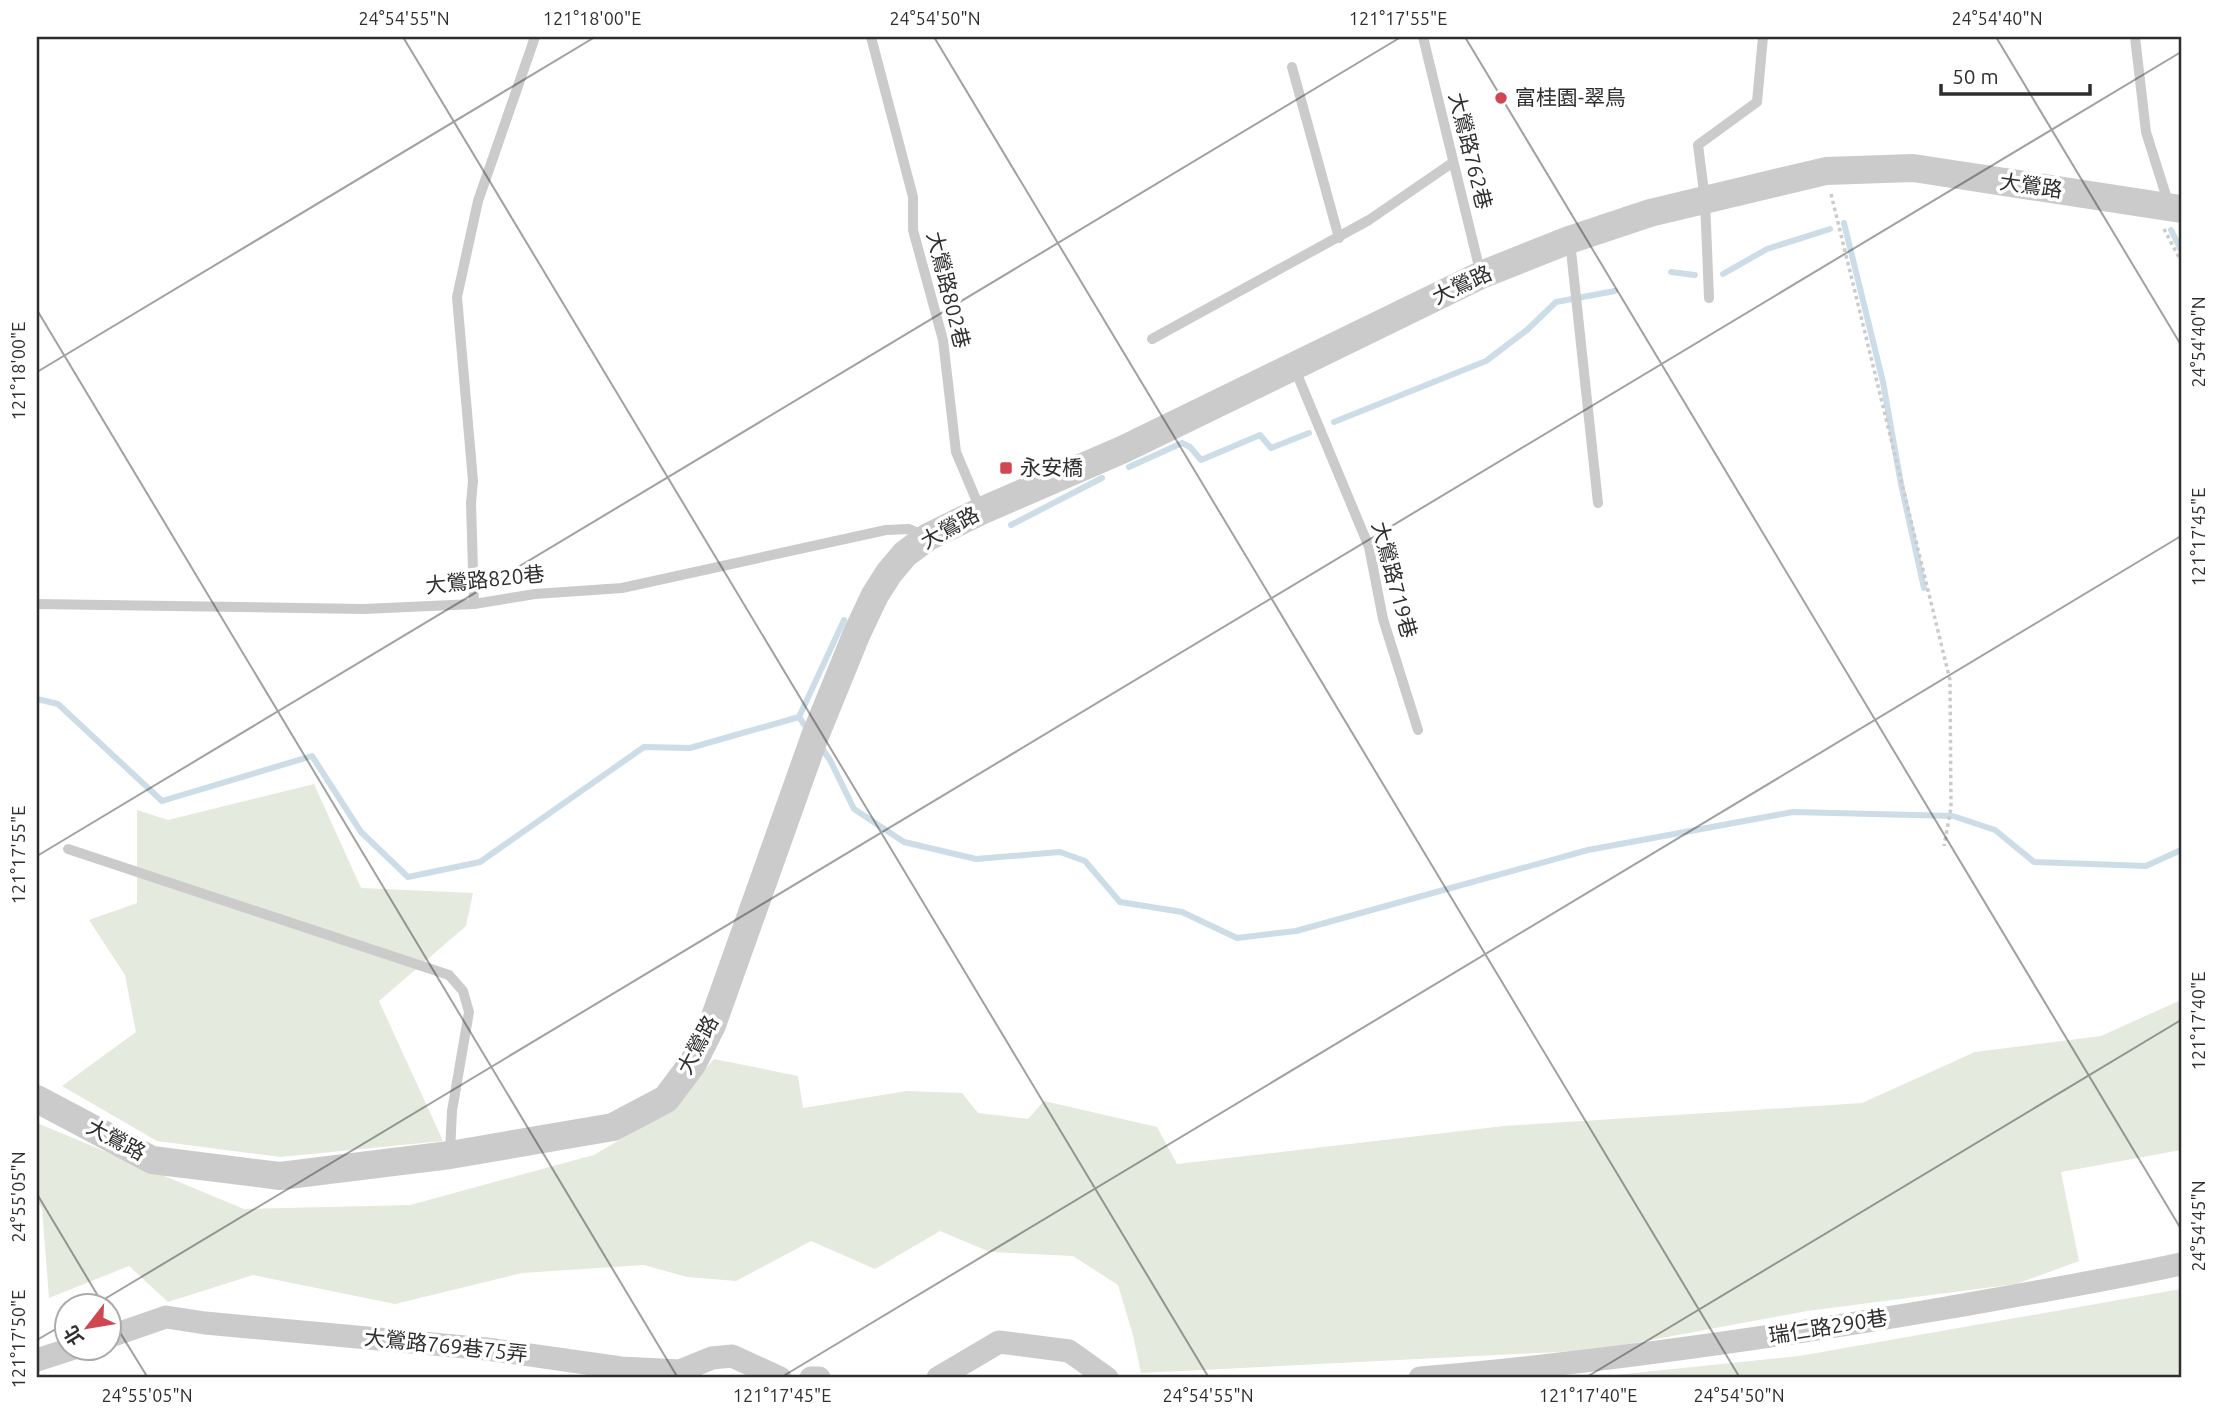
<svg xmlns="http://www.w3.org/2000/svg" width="2218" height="1415" font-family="Ubuntu,'Noto Sans TC',sans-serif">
<rect width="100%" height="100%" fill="#fff"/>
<path fill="#e4eade" d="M314 784 361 888 473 893 466 926 379 1001 443 1141 280 1157 157 1141 62 1086 136 1032 125 975 89 920 137 903V810L168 820Z
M2181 1000V1150L2061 1172 2079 1261 2016 1284 1807 1311 1597 1350 1141 1373 1133 1335 1118 1285 1073 1256 990 1252 940 1231 875 1269 811 1241 736 1281 687 1277 644 1265 522 1273 395 1304 253 1275 168 1302 129 1266 49 1298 42 1208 37 1202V1123L244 1209 410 1205 594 1155 670 1110 714 1059 798 1076 803 1108 907 1091 962 1093 978 1113 1028 1119 1044 1101 1157 1127 1177 1164 1504 1126 1862 1103 1975 1052 2101 1036Z
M2181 1289V1378H1586L1799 1356Z"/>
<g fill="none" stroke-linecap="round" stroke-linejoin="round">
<path stroke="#ccdde7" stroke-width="6" d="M1844 223 1883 382 1901 484 1924 588
M2171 230 2181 250
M1671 272 1695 275
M1723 274 1767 249 1830 229
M1334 422 1486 361 1527 330 1556 302 1615 291
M1129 467 1182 443 1190 447 1201 460 1260 435 1271 448 1309 433
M1011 525 1102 478
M37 699 58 704 162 801 312 756 361 832 408 877 480 862 644 747 690 748 799 717 808 730
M799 717 844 620
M821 747 830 760 854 809 904 842 976 859 1060 852 1085 861 1120 902 1182 912 1237 938 1296 931 1588 850 1793 812 1953 816 1995 830 2034 862 2146 866 2181 850"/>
<path stroke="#cbcbcb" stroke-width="3.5" stroke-dasharray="3.5 3.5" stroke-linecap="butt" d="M1831 194 1950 680 1951 808 1944 846
M2164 229 2181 261"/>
<path stroke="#cbcbcb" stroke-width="10" d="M871 37 913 197V230L943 340 956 452 981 511
M1423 37 1481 275
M2135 37 2146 132 2169 205
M1292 67 1339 238
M1570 241 1598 503
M1709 298 1705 200 1698 145 1757 102 1763 37
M1152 339 1369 220 1452 163
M1294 367 1369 547 1383 619 1418 730
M37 604 364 609 474 604 535 594 622 588 886 530 909 529 925 536
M474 604 471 503 473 481 457 297 478 201 535 37
M68 849 449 975 463 991 469 1012 452 1111 450 1152"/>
<path stroke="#cbcbcb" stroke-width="23" d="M108 1337 166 1317 205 1323 487 1349 621 1368 680 1371 712 1358 732 1356 780 1378
M37 1360 74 1348
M811 1378H819
M938 1378 999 1342 1069 1351 1107 1378
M1420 1378C1597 1363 1771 1338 1946 1308 2025 1294 2103 1281 2181 1264"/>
<path stroke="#cbcbcb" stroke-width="28" d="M37 1099 152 1160 280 1176 450 1155 613 1127 666 1099 693 1063 712 1025 815 736 857 633 875 595 889 573 905 554 928 537 981 511 1124 449 1481 275 1569 240 1650 213 1826 171 1913 168 2181 209"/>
</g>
<path fill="none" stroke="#2e2e2e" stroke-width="2" stroke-opacity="0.45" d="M403 37 1209 1378M934 37 1740 1378M1465 37 2181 1229M1996 37 2181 345M37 310 678 1378M37 372 595 37M37 856 1401 37M37 1194 104 1306M93 1306 2181 52M108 1313 148 1378M37 1340 66 1323M780 1378 2181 536M1585 1378 2181 1020"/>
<g fill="#d04651" stroke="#fff" stroke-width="2.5">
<circle cx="1501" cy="98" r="7"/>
<rect x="999" y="461" width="14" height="14" rx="3.5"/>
</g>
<g text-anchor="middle" stroke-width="7" stroke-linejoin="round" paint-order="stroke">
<g font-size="21" fill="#2e2e2e" stroke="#fff" text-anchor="start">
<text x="1515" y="105">富桂園-翠鳥</text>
<text x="1020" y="475">永安橋</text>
</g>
<g font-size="21" fill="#2e2e2e" stroke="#fff">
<text transform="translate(1470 151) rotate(76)" y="7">大鶯路762巷</text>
<text transform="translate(2031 186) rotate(8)" y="7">大鶯路</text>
<text transform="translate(1462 285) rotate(-25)" y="7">大鶯路</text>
<text transform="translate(948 290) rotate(76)" y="7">大鶯路802巷</text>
<text transform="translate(950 528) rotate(-29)" y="7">大鶯路</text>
<text transform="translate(485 580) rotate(-6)" y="7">大鶯路820巷</text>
<text transform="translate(1394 580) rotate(75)" y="7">大鶯路719巷</text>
<text transform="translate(698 1045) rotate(-62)" y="7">大鶯路</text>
<text transform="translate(116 1140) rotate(28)" y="7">大鶯路</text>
<text transform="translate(1828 1327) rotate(-9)" y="7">瑞仁路290巷</text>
<text transform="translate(446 1346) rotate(6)" y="7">大鶯路769巷75弄</text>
</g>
</g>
<rect width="2218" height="1415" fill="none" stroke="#ffffff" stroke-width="77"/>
<g transform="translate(88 1327) rotate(239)"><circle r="33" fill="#ffffff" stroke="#ababab" stroke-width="2"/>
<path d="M0-5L12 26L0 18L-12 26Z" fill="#d04651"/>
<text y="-10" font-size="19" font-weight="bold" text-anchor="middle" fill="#2e2e2e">北</text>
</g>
<path d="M1941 84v10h149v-10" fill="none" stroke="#2e2e2e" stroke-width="3.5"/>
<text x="1952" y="84" font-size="21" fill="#2e2e2e" stroke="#ffffff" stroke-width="5" paint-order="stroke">50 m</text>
<rect x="38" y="38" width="2142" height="1338" fill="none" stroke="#2e2e2e" stroke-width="2.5"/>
<g font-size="18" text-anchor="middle" fill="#2e2e2e">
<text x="404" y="25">24°54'55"N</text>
<text x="592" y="25">121°18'00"E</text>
<text x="935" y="25">24°54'50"N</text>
<text x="1398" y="25">121°17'55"E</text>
<text x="1997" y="25">24°54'40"N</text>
<text transform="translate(2199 342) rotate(-90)" y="6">24°54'40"N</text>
<text transform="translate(19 371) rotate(-90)" y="6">121°18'00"E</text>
<text transform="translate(2199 537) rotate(-90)" y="6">121°17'45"E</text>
<text transform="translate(19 855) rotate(-90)" y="6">121°17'55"E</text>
<text transform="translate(2199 1021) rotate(-90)" y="6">121°17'40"E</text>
<text transform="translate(19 1197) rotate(-90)" y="6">24°55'05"N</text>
<text transform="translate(2199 1226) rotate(-90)" y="6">24°54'45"N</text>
<text transform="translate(19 1339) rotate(-90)" y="6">121°17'50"E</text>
<text x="147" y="1402">24°55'05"N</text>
<text x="782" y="1402">121°17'45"E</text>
<text x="1208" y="1402">24°54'55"N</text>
<text x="1588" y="1402">121°17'40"E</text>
<text x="1739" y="1402">24°54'50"N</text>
</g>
</svg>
